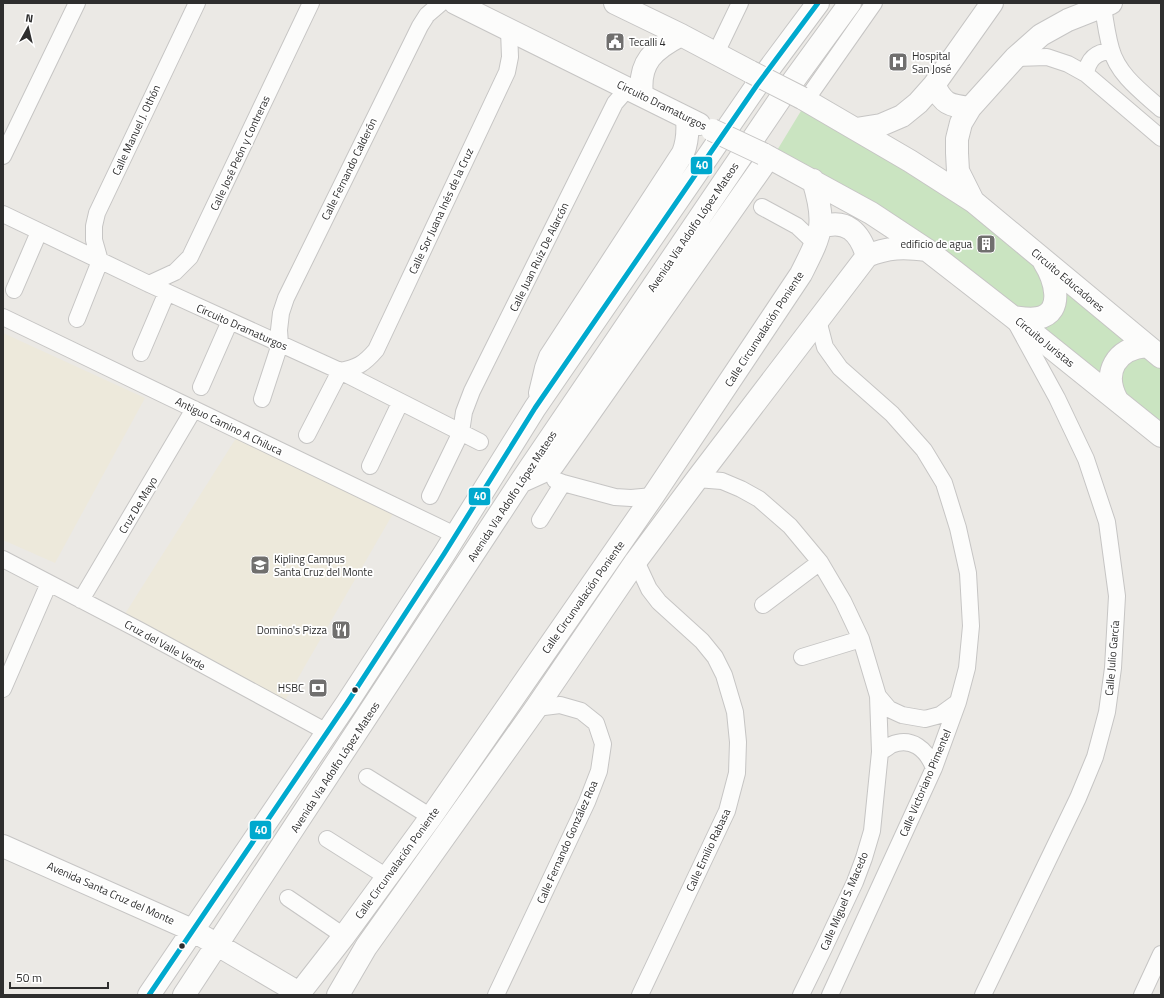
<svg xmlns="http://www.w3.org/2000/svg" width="1164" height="998" font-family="'Titillium Web',sans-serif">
<rect width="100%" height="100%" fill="#ebe9e5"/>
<path fill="#ede9db" d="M3 333 145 398 55 563 3 540Z
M238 435 394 512 283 704 123 617Z"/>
<path fill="#cae4c1" d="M807 101 910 161 1161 356V429L1125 399 773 157Z"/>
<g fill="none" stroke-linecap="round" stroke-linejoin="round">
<g stroke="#c6c5c4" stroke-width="18">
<path id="street" d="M1103 6C1105 21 1107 35 1111 49 1118 75 1142 92 1161 109
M716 53 740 3
M1015 58 1047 57 1068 64 1086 74 1161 138
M1086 74C1088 59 1096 52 1111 51
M806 100 874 3
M3 156 77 3
M762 207 797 226 816 244
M3 214 149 284 340 371 480 442
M149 284 175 272 190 257 311 3
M14 290 39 232
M3 317 455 535
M77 319 100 261 94 240V226L97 213 197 3
M818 320 825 347 840 368 892 414 924 450 944 483 958 528 968 573 971 626 967 668 958 702 934 768 830 995
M141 353 167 292
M201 387 230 321
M262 399 280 344 279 330 281 313 286 298 420 26 427 15 441 3
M307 435 340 371C357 368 364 364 376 350L507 72 510 57 509 30
M370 466 400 403
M697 479 722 481 741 489 759 499 790 526 820 562 843 601 861 639 878 696 880 752 872 831 864 858 855 882 824 948 801 995
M555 480 563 483 615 497 631 498 653 496
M430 496 461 432 464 412 472 391 615 103 622 95 630 89
M540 520 563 483
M3 559 139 630 327 732
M636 561 649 589 659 602 702 641 715 657 724 675 735 712 738 742 737 773 727 811 640 995
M81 600 194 409
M763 605 820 562
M802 657 861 639
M3 689 49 583
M878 696 889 709 902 715 925 719 940 715 958 702
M880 752C884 750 888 747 891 745 912 736 927 750 934 768
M367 777 431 817
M327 839 387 877
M288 898 344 936
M496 995 587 802 599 771 603 744 596 723 581 711 560 705 536 708
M983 995 1078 798 1095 757 1107 712 1113 668 1117 596 1107 522 1086 459 1057 398 1016 323
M1142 995 1161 954"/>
</g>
<g stroke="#c6c5c4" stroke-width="24">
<path id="secondary" d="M455 3 699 124
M615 3 681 35 751 72
M934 85C944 105 949 105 970 108
M642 95C638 62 654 49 681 35
M802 98 910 161 974 202 1161 357
M856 129 881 125 902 116 918 103 934 85 992 3
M763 154 871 213 927 250 1013 317 1161 436
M973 201 958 171 957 153V139L961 123 970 108 1015 58 1041 35 1068 20 1111 3
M821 227C847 218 860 233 867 256
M1013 317C1021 318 1030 320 1038 318 1066 312 1054 278 1044 262
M540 393 546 368 550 357 683 153C688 141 688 130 687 118
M1117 400C1102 372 1116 349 1146 346
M522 481 544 471 553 465 769 157
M3 846 192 930 299 993 300 995
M149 995 347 703 444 554 535 408 757 85 818 3
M184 995 521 481 780 99 850 3
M298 995 344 936 431 817 653 496 801 274C821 234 827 225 813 180
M338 995 366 947 536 708 636 561 697 479 867 256C888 247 904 247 927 250"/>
</g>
<use href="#street" stroke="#fcfcfb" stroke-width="16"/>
<use href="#secondary" stroke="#fcfcfb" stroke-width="22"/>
<g stroke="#c6c5c4" stroke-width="24" stroke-linecap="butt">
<path id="secondary-bridge" d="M751 72 802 98
M712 130 763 154"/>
</g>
<use href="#secondary-bridge" stroke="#fcfcfb" stroke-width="22"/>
<g stroke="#fff" stroke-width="8">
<path id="bus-1" d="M149 995 347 703 444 554 535 408 757 85 818 3"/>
</g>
<use href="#bus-1" stroke="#00a9ce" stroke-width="5"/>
</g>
<defs>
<g id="civic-square" transform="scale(1)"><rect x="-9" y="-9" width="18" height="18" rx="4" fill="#706f6e" stroke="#fff"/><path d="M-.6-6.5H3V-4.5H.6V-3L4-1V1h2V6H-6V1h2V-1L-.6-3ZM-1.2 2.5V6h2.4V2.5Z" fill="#fff"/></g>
<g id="hospital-square" transform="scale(1)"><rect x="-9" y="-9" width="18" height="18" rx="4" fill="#706f6e" stroke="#fff"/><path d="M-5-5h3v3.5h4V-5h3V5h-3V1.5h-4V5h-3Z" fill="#fff"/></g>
<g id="building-square" transform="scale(1)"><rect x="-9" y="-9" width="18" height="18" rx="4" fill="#706f6e" stroke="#fff"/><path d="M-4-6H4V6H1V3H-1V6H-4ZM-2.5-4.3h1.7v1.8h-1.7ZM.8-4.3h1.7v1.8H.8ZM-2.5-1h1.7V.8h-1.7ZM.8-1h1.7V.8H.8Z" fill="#fff"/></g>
<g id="school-square" transform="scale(1)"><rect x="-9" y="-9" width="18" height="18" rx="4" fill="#706f6e" stroke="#fff"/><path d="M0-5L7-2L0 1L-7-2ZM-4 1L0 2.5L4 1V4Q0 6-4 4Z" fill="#fff"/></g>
<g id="restaurant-square" transform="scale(1)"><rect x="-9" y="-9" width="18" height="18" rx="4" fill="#706f6e" stroke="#fff"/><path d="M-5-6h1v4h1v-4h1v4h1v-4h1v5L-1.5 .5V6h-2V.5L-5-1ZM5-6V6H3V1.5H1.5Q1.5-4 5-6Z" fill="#fff"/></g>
<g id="bank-square" transform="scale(1)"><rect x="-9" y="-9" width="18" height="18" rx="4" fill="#706f6e" stroke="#fff"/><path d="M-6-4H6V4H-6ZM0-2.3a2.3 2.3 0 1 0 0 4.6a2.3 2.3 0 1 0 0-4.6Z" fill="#fff"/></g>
</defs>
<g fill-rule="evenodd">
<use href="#civic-square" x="615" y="42"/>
<use href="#hospital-square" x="898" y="62"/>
<use href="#building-square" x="986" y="244"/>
<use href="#school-square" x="260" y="565"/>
<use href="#restaurant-square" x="341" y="630"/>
<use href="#bank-square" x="318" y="688"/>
</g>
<g fill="#2e2e2e" stroke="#fff" stroke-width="1.5">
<circle cx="355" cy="690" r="3.5"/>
<circle cx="182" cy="946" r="3.5"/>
</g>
<g text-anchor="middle" stroke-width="3.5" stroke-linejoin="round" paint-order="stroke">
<g font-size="11" fill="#2e2e2e" stroke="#fff" text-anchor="start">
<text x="629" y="46">Tecalli 4</text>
<text x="912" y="60">Hospital<tspan x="912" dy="13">San José</tspan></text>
<text x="972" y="248" text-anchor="end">edificio de agua</text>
<text x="274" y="563">Kipling Campus<tspan x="274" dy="13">Santa Cruz del Monte</tspan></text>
<text x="327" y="634" text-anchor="end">Domino's Pizza</text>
<text x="304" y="692" text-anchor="end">HSBC</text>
</g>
<g font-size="11" fill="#2e2e2e" stroke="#fff">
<text transform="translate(662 105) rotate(26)" y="4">Circuito Dramaturgos</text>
<text transform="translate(136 130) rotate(-65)" y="4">Calle Manuel J. Othón</text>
<text transform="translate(240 153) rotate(-65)" y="4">Calle José Peón y Contreras</text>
<text transform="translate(349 169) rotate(-64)" y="4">Calle Fernando Calderón</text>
<text transform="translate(441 211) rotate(-65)" y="4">Calle Sor Juana Inés de la Cruz</text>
<text transform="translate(693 227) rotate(-56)" y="4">Avenida Via Adolfo López Mateos</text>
<text transform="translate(539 257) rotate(-64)" y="4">Calle Juan Ruíz De Alarcón</text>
<text transform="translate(1068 280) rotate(40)" y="4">Circuito Educadores</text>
<text transform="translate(242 327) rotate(24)" y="4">Circuito Dramaturgos</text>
<text transform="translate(764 329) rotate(-57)" y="4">Calle Circunvalación Poniente</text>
<text transform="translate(1045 342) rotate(39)" y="4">Circuito Juristas</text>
<text transform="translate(229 426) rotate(26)" y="4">Antiguo Camino A Chiluca</text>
<text transform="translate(512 496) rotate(-57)" y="4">Avenida Via Adolfo López Mateos</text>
<text transform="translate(138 505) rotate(-59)" y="4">Cruz De Mayo</text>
<text transform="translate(583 597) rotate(-55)" y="4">Calle Circunvalación Poniente</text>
<text transform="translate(165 645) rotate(29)" y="4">Cruz del Valle Verde</text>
<text transform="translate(1112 658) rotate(-85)" y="4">Calle Julio García</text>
<text transform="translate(335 767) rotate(-57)" y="4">Avenida Via Adolfo López Mateos</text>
<text transform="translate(925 783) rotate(-67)" y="4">Calle Victoriano Pimentel</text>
<text transform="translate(567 842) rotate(-66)" y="4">Calle Fernando González Roa</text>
<text transform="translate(708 850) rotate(-65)" y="4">Calle Emilio Rabasa</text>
<text transform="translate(397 863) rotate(-54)" y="4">Calle Circunvalación Poniente</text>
<text transform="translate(111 893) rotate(24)" y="4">Avenida Santa Cruz del Monte</text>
<text transform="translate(844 901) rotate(-67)" y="4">Calle Miguel S. Macedo</text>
</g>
</g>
<g stroke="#fff" stroke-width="1.5">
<rect x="690" y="156" width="23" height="19" rx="4" fill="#00a9ce"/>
<rect x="468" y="487" width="23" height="19" rx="4" fill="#00a9ce"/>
<rect x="249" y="820" width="23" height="20" rx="4" fill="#00a9ce"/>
</g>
<g font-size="11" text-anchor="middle" font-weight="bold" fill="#fff">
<text x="702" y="169">40</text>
<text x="480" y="500">40</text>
<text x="261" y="834">40</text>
</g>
<rect width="1164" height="998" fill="none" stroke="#2e2e2e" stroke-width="8"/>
<g transform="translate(28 28) rotate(8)" stroke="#ffffff" stroke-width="3" paint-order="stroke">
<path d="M0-3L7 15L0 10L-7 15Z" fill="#2e2e2e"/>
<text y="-6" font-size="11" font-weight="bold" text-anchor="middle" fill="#2e2e2e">N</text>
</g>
<path d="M10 982v6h98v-6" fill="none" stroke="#2e2e2e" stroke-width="2"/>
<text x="16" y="982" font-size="12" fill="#2e2e2e" stroke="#ffffff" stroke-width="3" paint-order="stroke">50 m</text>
</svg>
